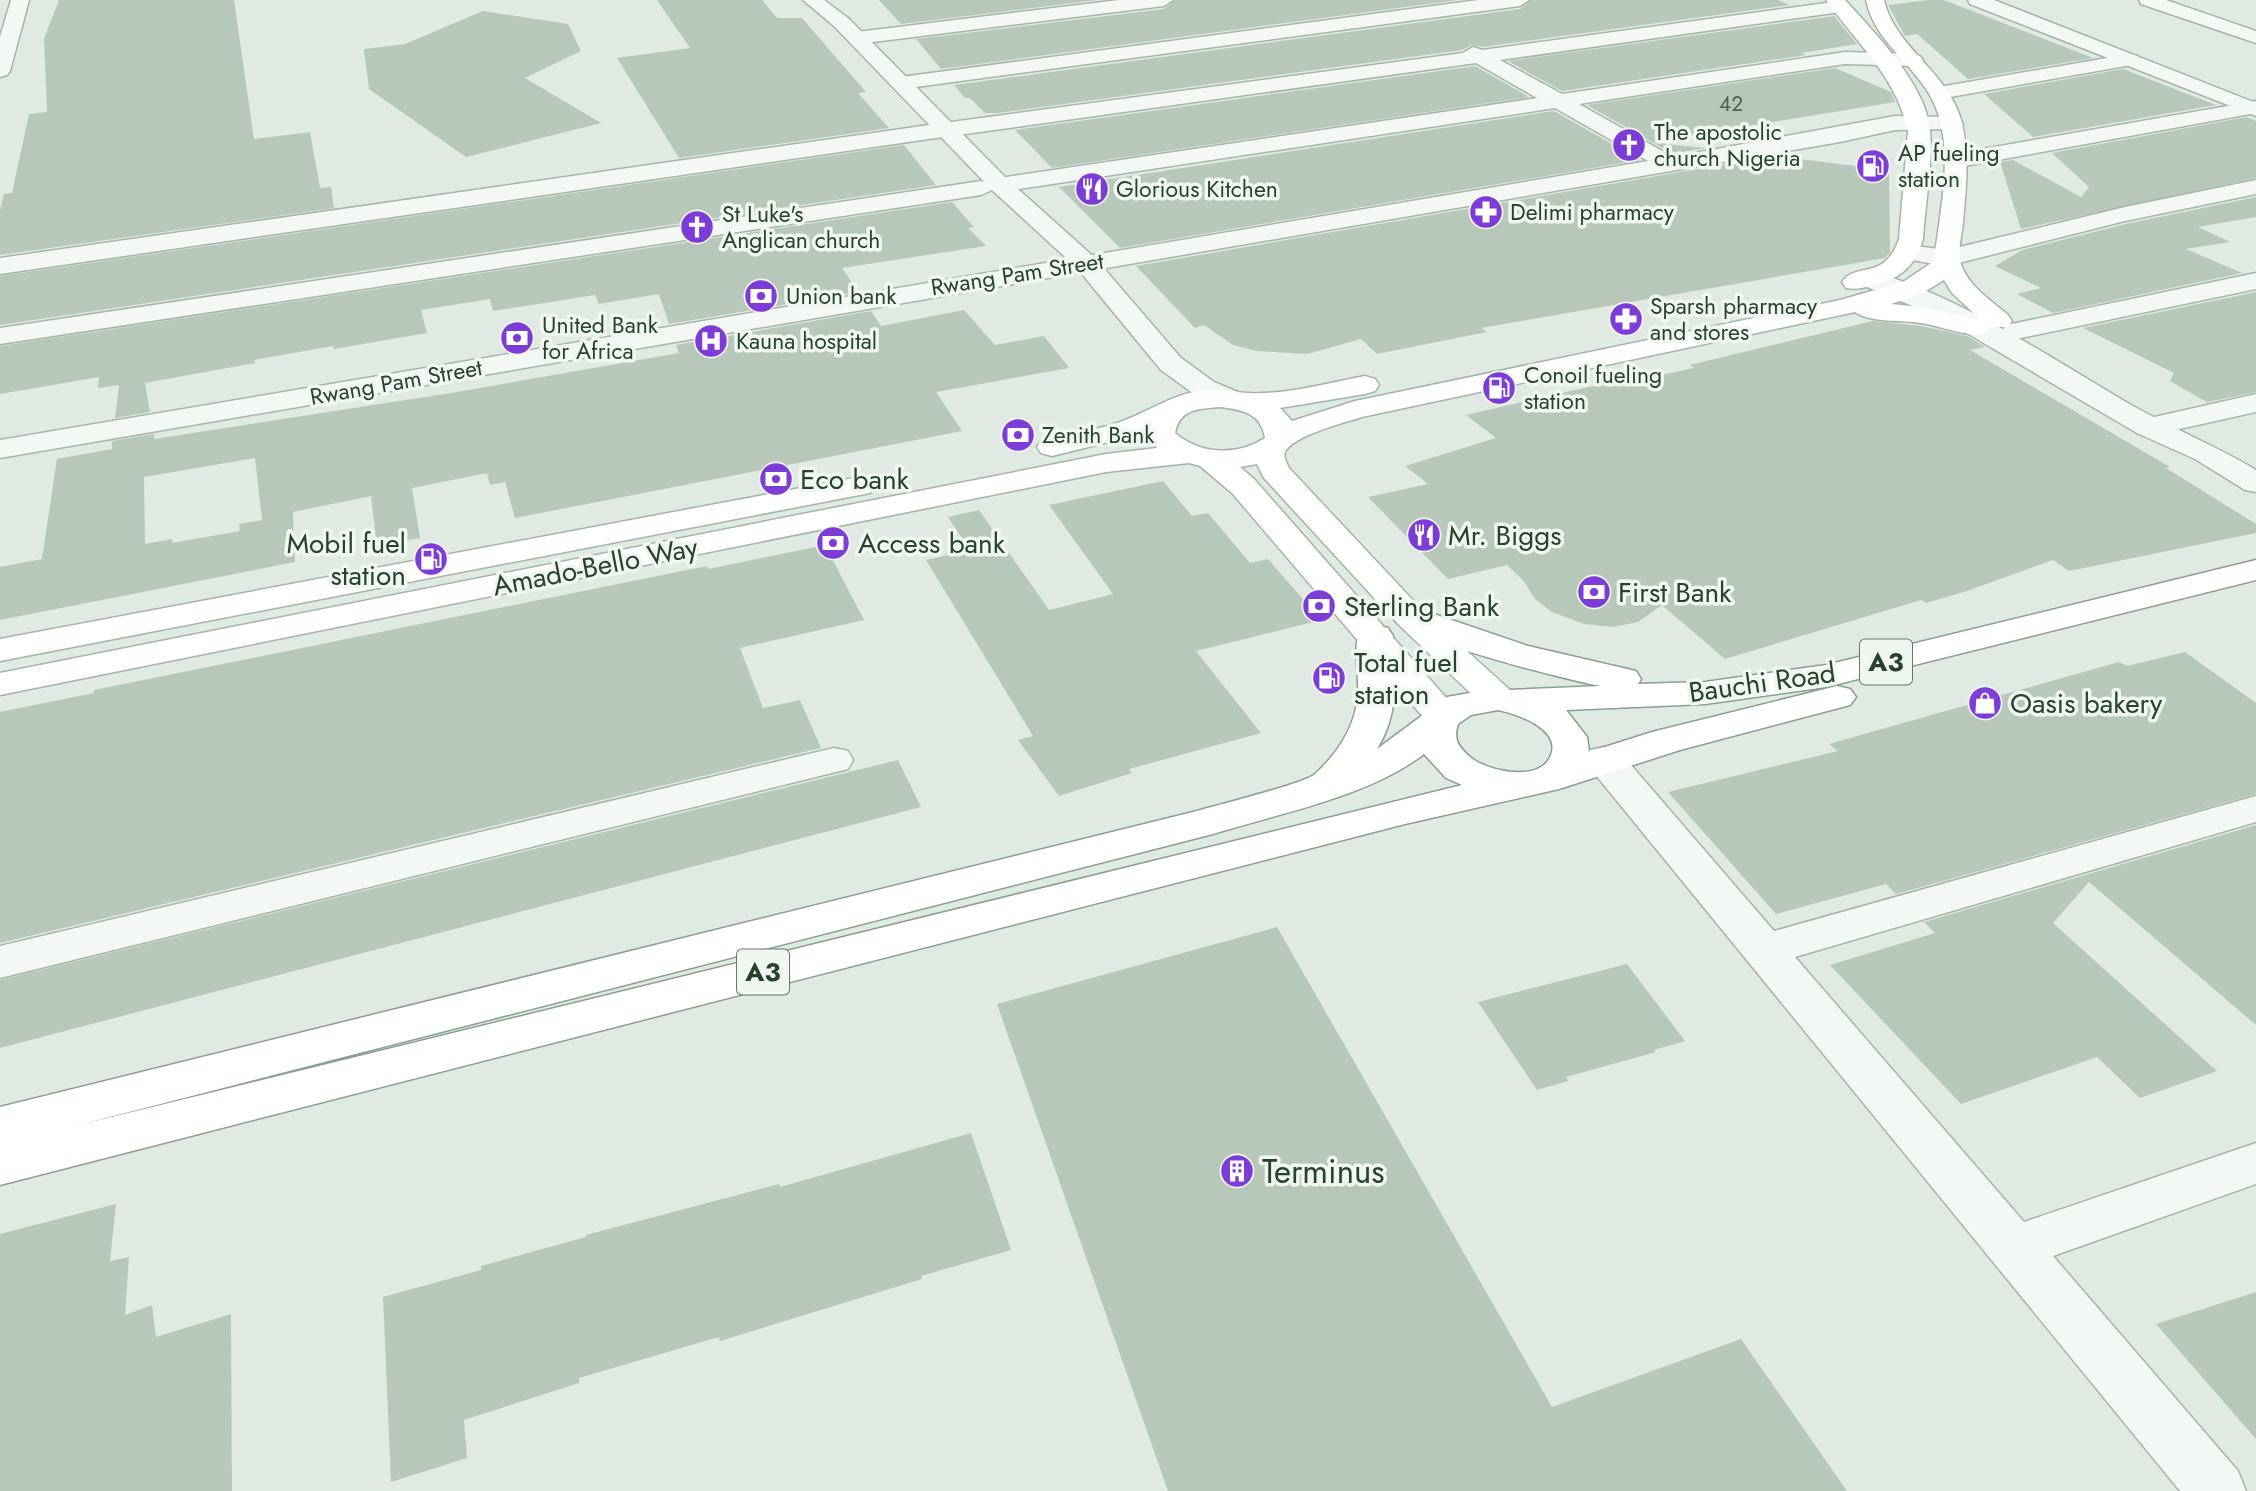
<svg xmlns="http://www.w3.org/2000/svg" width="2256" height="1491" font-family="Jost,sans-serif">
<rect width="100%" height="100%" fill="#e0eae2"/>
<path fill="#b7c8ba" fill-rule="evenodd" d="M59 0H234L254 139 310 132 320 188 331 187 334 208 0 255V210L4 194 12 193 29 114 47 112 44 39Z
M657 0H762L777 18H802L866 92 858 93 889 128 679 158 617 58 690 48Z
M879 0H1097L901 24Z
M1175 0H1458L941 69 916 39 1164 9Z
M1531 0H1778L1790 5 1482 47 1472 45 1462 50 998 113H985L970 98H965L954 85 1520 9Z
M1929 0H1944L2093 58 1968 79 1917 34 1905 36 1888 5Z
M483 11 568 24 581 51 525 78 601 123 466 157 369 89 364 49 405 44Z
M1834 16 1857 44 1801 53 1806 55 1562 91 1508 61Z
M1475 66 1529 97 1052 168 1015 130Z
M1835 68 1891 92 1895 102 1657 141V143L1705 148 1673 154 1587 105Z
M2123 69 2216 105 2033 137 1984 94Z
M1554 111 1640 160 1120 248 1059 187Z
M2247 117 2256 121V178L2021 229 2000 162 2013 160 2081 197 2089 187 2052 153Z
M904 145 936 185 0 325V276Z
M1773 156 1889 170 1890 252 1885 258 1481 328 1487 332 1377 354 1361 339 1307 354 1257 351 1233 345 1204 325 1195 328 1136 266Z
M2256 197V217L2198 227 2230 242 2186 249 2242 273 2053 313 2017 294 2041 288 1995 266 2022 250 2126 224Z
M952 202 974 227 968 228 986 246 842 268 858 292 669 324 659 294 599 304 595 295 493 311 490 299 421 310 427 333 334 349 333 346 254 360 255 363 145 383 150 412 115 418 119 385 98 388 99 377 0 394V346Z
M2256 292V392L2207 402 2170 381 2174 373 2083 328Z
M964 310 995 345 1044 336 1069 368 936 392 962 431 515 518 505 482 490 485 487 473 412 488 420 538 377 546 371 496 293 512 295 562 0 620V567L42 559 57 459 112 449V441L154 434V439L451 393 679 353 676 345 871 311 881 326ZM255 458 262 520 239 524 240 531 172 543V539L145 544 144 477Z
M1873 321 1921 326 1967 336 1985 347 1970 350 2170 467 2166 468 2256 524V533L2069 571 2053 560 1967 591 1926 603 1921 600 1725 659 1662 605 1638 622 1613 627 1584 624 1552 612 1535 599 1523 580 1507 565 1448 579 1368 497 1428 484 1405 466 1496 438 1466 415 1606 383 1610 386 1694 368 1690 365Z
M1163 481 1192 516 1208 513 1250 563 1268 559 1321 620 1196 651 1261 733 1129 769 1132 773 1059 796 1018 740 1033 736 926 560 970 550 948 517 979 510 1049 610 1113 594 1049 505Z
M825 545 864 620 740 648 763 708 800 700 821 748 0 943V712L94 693V690L707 566 708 569Z
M2185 652 2256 703V794L1896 894 1886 884 1776 914 1668 792 1838 751 1829 744 2119 662 2127 666Z
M898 760 921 807 0 1048V980Z
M2256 825V1025L2089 882 2053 923 2217 1071 2140 1098 2097 1057 1961 1104 1830 965 1935 933 1924 922Z
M1277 927 1552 1407 1741 1339 1847 1491H1168L997 1004Z
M1627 964 1685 1041 1654 1050 1656 1052 1566 1077 1568 1081 1537 1090 1478 1002Z
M971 1133 1011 1250 921 1276 922 1279 720 1341 719 1337 579 1378V1383L464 1420 467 1458 391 1482 383 1297 481 1270V1266L586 1237V1235L779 1184 780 1187Z
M116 1204 110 1261 129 1257 125 1315 152 1305 156 1337 231 1314 232 1491H0V1234Z
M2256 1292V1439L2156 1324Z"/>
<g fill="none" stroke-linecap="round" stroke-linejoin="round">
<g stroke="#a5b5a8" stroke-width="3">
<path id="minor" d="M1119 0H1173L1164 6 857 44 847 38 857 32Z
M1478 0H1529L1520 6 901 89 894 87 891 83 894 79 901 77Z
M2139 0H2166L2256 31V43L2141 4Z
M1841 1 1848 3 1850 7 1848 11 1500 60 1562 94 1845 52 1913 54 1920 56 1923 60 1920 64 1913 66 1845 64 1579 104 1673 157 1895 116 1952 117 1960 119 1963 124 1960 129 1895 130 1840 142 0 458V440L1648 161 1555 108 1000 192 992 190 981 195 0 344V328L981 181 989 183 1000 178 1537 98 1476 63 929 139 0 274V258L929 125 1463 53 1473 47 1482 50Z
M2130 54 2137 56 2140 60 2137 64 1939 99 1932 97 1929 93 1932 89 1939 87Z
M2256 101V113L1954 168 1946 166 1943 161 1946 156 1954 154Z
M2256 180V194L2125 221 1947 266 1899 258 1895 253 1899 248 1908 245 1947 250 2125 207Z
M2256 273V289L2016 339 2006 337 2002 331 2006 325 2016 323Z
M2256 394V412L2148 436 2137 433 2133 427 2137 421Z
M1604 747 1618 750 1774 931 2256 796V822L1795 957 2024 1222 2256 1143V1184L2053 1256 2238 1471 2246 1491H2180L1590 768 1585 759 1590 750Z
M834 748 848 751 853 760 848 769 0 978V946Z"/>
</g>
<g stroke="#a5b5a8" stroke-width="3">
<path id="tertiary" d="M11 0H29L10 71 7 75 0 77V37Z
M803 0H824L848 18 1008 180 1095 258 1181 358 1214 382 1240 393 1245 399 1240 405 1230 408 1194 394 1161 370 1077 268 992 190 834 26Z
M1968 0H1994L2256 103V116L1970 4Z
M1869 271C1956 293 2055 361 2133 406 2174 429 2216 446 2256 470V492L2245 490 2195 459 2137 433 1941 318 1860 284 1856 279 1860 274Z"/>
</g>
<g stroke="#9fb7a3" stroke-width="3">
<path id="primary" d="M1826 0H1845C1875 33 1926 85 1930 130 1933 162 1925 206 1923 239 1915 266 1901 279 1873 285 1863 288 1856 290 1846 288L1842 282C1856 261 1884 282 1899 239L1908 130C1895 75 1857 44 1826 0Z
M1866 0H1884C1895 48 1948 72 1961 120 1970 153 1966 189 1963 222 1962 234 1957 253 1961 264 1968 286 1992 301 2008 315L2012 321 2008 327H1990L1987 333C1966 338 1942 326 1921 323 1901 320 1871 323 1855 312L1362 417C1344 423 1294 435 1285 452 1283 457 1287 463 1289 468L1422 610 1511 691 1517 699 1511 707 1498 710 1485 707 1398 624 1264 478 1257 464 1240 467 1254 479 1455 708 1461 716 1455 724 1442 728 1429 724 1232 493 1200 466 1189 463 1106 472 0 695V673L1106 454 1157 448 1145 433 1052 456 1041 453 1037 447 1041 441C1067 434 1095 431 1120 422 1146 413 1168 397 1194 392 1213 388 1229 392 1248 393 1286 395 1327 383 1365 376L1375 379 1379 385 1375 391 1365 394 1280 408 1292 421 1355 401 1840 300 1903 282 1934 261C1940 209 1958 140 1928 92 1908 60 1874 39 1866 0ZM1944 280 1952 293 1981 320 1923 307 1891 304 1921 294ZM1220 407C1243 410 1261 413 1265 438 1237 456 1201 455 1175 433 1180 408 1199 409 1220 407Z
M859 477 870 479 875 486 870 493 0 661V639Z"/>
</g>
<g stroke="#86a28b" stroke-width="3">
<path id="trunk" d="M2256 560V580L1826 687 1705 704 1566 710 1587 737 1589 752 1652 732 1837 686 1850 689 1856 697 1850 705 1680 750 1559 789 1405 824 0 1185V1107L1193 812C1213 806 1304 784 1315 774 1337 754 1355 727 1358 696 1360 676 1351 645 1362 628L1375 625 1388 628 1393 636C1396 676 1399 714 1377 749L1447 697 1498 688 1509 690 1601 686C1567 680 1408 640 1392 617L1398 610 1410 606 1422 610 1528 646 1636 671 1641 679 1638 684 1705 682 1826 665ZM1498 710C1517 714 1566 730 1549 759 1536 782 1485 771 1469 756 1458 746 1453 739 1458 724L1471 715ZM1424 754 1446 778 1462 785 71 1127 1213 834C1280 813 1368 797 1424 754Z"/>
</g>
<use href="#minor" fill="#f3f8f4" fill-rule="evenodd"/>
<use href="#tertiary" fill="#f3f8f4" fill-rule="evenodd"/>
<use href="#primary" fill="#fff" fill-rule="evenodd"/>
<use href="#trunk" fill="#fff" fill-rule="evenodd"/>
</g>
<defs>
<g id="church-disc" transform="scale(1.75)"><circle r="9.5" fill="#7d3cd8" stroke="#f0f7f1"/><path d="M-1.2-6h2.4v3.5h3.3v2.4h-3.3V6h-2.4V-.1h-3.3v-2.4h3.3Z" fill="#fff"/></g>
<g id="fuel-disc" transform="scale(1.75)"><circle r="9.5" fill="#7d3cd8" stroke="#f0f7f1"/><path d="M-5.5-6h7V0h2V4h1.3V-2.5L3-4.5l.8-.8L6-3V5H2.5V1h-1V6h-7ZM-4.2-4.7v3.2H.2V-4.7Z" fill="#fff"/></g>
<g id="restaurant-disc" transform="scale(1.75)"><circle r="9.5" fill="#7d3cd8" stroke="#f0f7f1"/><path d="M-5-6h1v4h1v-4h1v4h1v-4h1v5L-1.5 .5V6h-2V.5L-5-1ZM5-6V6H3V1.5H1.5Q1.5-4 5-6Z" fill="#fff"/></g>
<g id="pharmacy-disc" transform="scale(1.75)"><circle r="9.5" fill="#7d3cd8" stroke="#f0f7f1"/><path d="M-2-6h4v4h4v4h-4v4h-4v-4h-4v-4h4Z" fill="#fff"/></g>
<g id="bank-disc" transform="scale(1.75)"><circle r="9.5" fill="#7d3cd8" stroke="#f0f7f1"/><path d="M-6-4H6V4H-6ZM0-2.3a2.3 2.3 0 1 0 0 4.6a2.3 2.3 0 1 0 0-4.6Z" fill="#fff"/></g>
<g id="hospital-disc" transform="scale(1.75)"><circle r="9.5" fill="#7d3cd8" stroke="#f0f7f1"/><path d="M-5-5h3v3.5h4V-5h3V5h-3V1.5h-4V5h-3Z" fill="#fff"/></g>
<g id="shop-disc" transform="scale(1.75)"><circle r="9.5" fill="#7d3cd8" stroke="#f0f7f1"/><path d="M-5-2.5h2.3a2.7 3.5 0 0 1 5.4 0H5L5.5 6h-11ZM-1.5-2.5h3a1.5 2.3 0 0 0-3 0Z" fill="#fff"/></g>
<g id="building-disc" transform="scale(1.75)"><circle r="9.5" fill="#7d3cd8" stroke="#f0f7f1"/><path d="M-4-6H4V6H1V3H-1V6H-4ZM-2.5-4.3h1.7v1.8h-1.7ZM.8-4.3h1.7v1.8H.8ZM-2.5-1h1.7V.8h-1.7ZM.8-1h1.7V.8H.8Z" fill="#fff"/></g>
</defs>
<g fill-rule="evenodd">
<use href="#church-disc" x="1629" y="145"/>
<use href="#fuel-disc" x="1873" y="166"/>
<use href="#restaurant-disc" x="1092" y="189"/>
<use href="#pharmacy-disc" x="1486" y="212"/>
<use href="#church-disc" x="697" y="227"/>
<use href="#bank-disc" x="761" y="296"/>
<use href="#pharmacy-disc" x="1626" y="319"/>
<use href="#bank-disc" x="517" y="338"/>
<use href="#hospital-disc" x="711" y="341"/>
<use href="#fuel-disc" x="1499" y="388"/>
<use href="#bank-disc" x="1018" y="435"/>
<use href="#bank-disc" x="776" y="479"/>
<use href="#restaurant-disc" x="1424" y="535"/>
<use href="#bank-disc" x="833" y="543"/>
<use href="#fuel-disc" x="431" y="559"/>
<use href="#bank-disc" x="1594" y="592"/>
<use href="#bank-disc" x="1319" y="606"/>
<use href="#fuel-disc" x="1329" y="678"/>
<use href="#shop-disc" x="1985" y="703"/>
<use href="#building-disc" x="1237" y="1171"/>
</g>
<g text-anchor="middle" stroke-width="7" stroke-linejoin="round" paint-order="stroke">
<g font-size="21" fill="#4b6450">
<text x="1731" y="111">42</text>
</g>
<g font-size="23" fill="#27432d" stroke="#f0f7f1" text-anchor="start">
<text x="1654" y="140">The apostolic<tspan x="1654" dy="26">church Nigeria</tspan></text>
<text x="1898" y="161">AP fueling<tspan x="1898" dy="26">station</tspan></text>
<text x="1116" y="197">Glorious Kitchen</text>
<text x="1510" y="220">Delimi pharmacy</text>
<text x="722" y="222">St Luke's<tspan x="722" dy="26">Anglican church</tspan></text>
<text x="786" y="304">Union bank</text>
<text x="1650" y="314">Sparsh pharmacy<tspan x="1650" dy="26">and stores</tspan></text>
<text x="542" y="333">United Bank<tspan x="542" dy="26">for Africa</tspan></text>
<text x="736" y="349">Kauna hospital</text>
<text x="1524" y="383">Conoil fueling<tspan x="1524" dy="26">station</tspan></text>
<text x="1042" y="443">Zenith Bank</text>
</g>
<g font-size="23" fill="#27432d" stroke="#f0f7f1">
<text transform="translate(1017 274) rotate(-9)" y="8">Rwang Pam Street</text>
<text transform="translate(396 382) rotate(-10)" y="8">Rwang Pam Street</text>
</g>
<g fill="#f0f7f1" stroke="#637968" stroke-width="2">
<rect x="1860" y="639.5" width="52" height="45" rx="5"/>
<rect x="737" y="949.5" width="52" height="45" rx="5"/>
</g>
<g font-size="26" font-weight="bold" fill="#27432d">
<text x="1886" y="671">A3</text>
<text x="763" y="981">A3</text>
</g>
<g font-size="28" fill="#27432d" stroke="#f0f7f1" text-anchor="start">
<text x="800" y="489">Eco bank</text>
<text x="1448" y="545">Mr. Biggs</text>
<text x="406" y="553" text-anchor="end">Mobil fuel<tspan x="406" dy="32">station</tspan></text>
<text x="858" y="553">Access bank</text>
<text x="1618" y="602">First Bank</text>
<text x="1344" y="616">Sterling Bank</text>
<text x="1354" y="672">Total fuel<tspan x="1354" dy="32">station</tspan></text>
<text x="2010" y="713">Oasis bakery</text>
</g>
<g font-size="28" fill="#27432d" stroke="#f0f7f1">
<text transform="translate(595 566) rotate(-11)" y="10">Amado-Bello Way</text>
<text transform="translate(1762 682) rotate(-8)" y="10">Bauchi Road</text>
</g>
<g font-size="33" fill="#27432d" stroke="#f0f7f1" text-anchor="start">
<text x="1262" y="1183">Terminus</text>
</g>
</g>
</svg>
